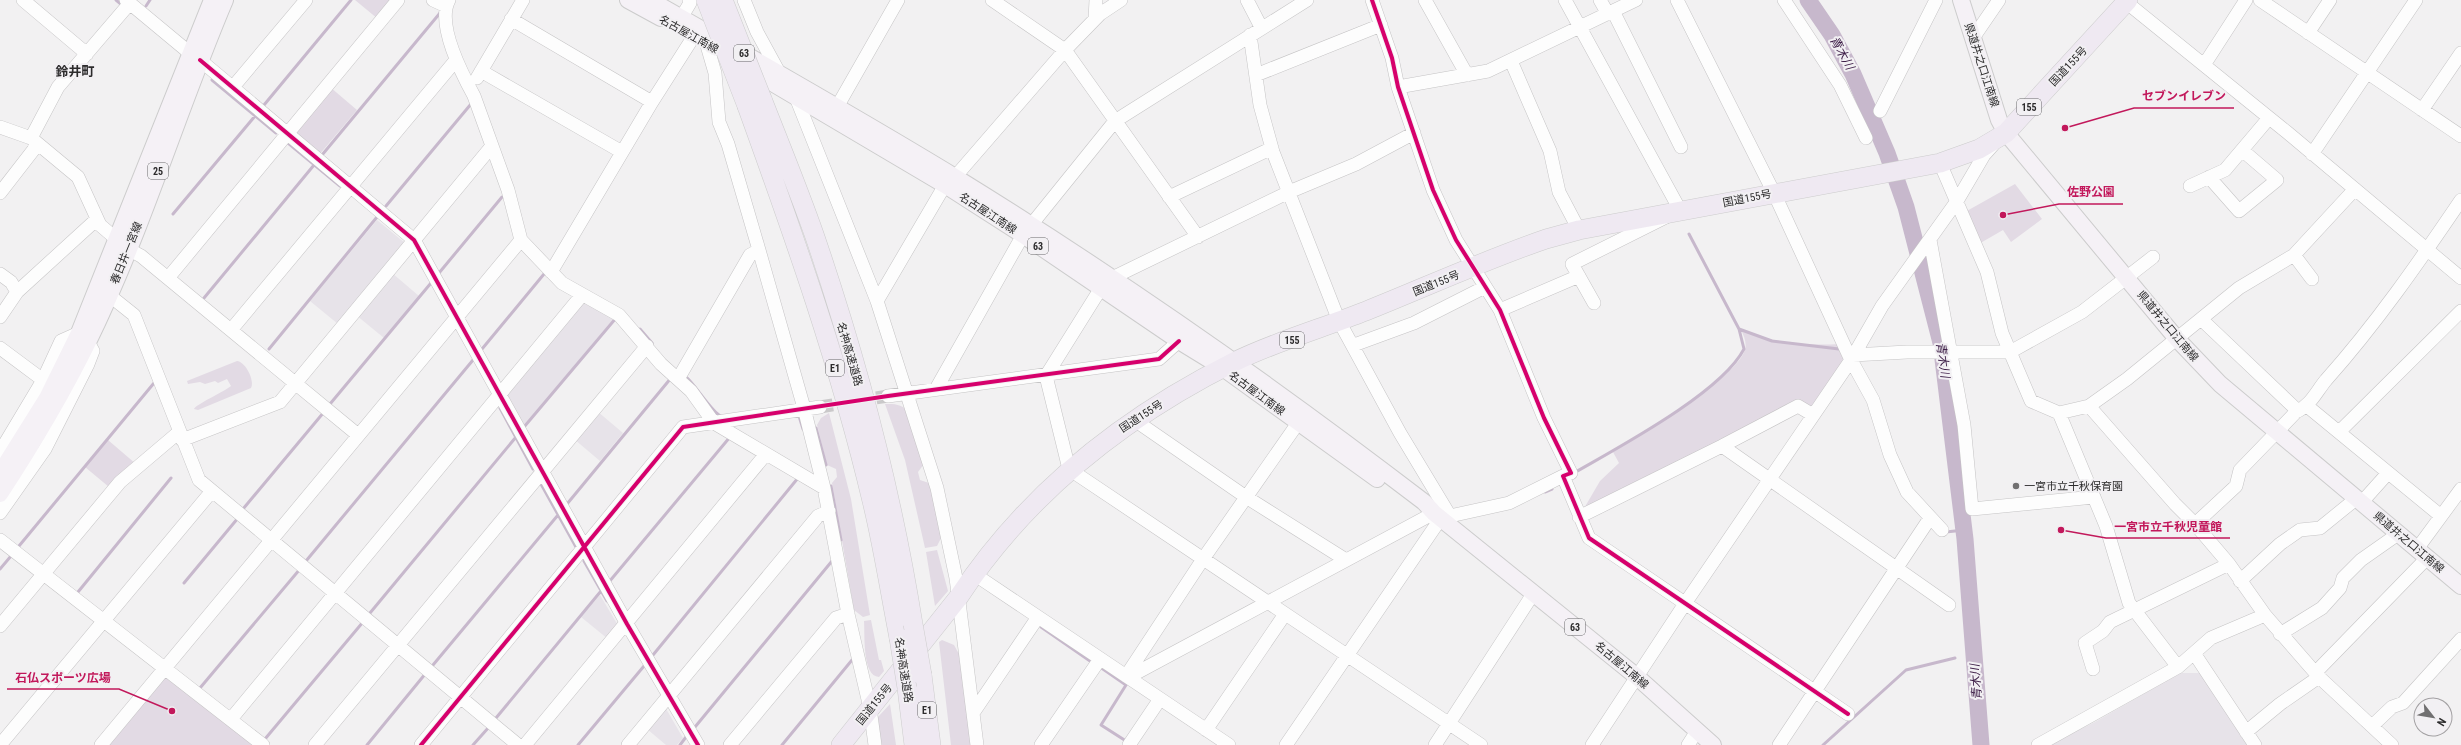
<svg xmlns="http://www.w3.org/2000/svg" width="2461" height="745" font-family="'Roboto Condensed','Noto Sans JP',sans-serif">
<rect width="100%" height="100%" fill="#f2f1f2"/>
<path fill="#e7e3e9" d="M377 220 405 243 338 324 310 301Z
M392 273 419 296 384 338 356 315Z
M587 302 614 318 522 428 505 396 578 304Z
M597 411 623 433 600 461 574 439Z
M600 595 619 627 608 639 581 617Z
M2180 673H2202L2249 745H2048L2095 722Z
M665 707 683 738 677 745H666L647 729Z"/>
<path fill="#e2dae4" d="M355 0H394L378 19Z
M330 87 357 110 319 155 295 135V130Z
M2015 184 2042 219 2011 242 2003 230 1977 245 1965 212Z
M1741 330C1774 343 1805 346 1840 344L1853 355 1813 415 1798 406 1579 517 1600 481 1619 463 1613 452C1641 435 1735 379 1745 350 1747 343 1744 336 1741 330Z
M237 361C246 362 255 381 251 388L198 410 194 409C195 405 225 391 231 386L227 379 218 383 215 381 205 384 200 382 188 384 187 381Z
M885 404C895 404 901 404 908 411L924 464 918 472 920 480 929 483 942 536 937 546 925 548 905 460Z
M829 413 851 499 870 615 863 617 854 610 832 483 837 477 836 469 827 465 817 425 821 418Z
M108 440 136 464 109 487 85 467Z
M937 550 948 591 935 606 926 552Z
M871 620 879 660H881L884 671 879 677C862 676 865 635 864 621Z
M942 640 954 645 959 654 971 745H951L939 642Z
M162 678H166L253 745H106Z
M890 704 896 745H879L878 717Z"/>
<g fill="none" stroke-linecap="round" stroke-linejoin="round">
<path stroke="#c7b8cc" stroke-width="3" d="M116 0 122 5
M146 6 150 0
M212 80 276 133
M264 105 351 0
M288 143 340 186
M322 155 440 13
M386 206 471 104
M173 214 255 116
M1689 234 1739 329 1772 341 1839 349
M439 273 502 197
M204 298 314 165
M640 329 652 343
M269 349 377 217
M482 349 544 274
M687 378C695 385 714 415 721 416
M330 404 431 283
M500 408 533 469
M799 416 803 429
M524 427 616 318
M816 428 826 465
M1574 473C1619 447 1721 393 1744 349L1739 329
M541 484 576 547
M831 486 841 540
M1545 492 1552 489
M567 504 671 378
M243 509 324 412
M1946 532 1964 530
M19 546 154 383
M306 561 473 360
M584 561 607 601
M0 569 11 556
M609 582 730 437
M184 583 238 518
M78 592 171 478
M370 613 516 437
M1041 627 1090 661
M653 655 798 478
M433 665 558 515
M1100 667 1126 685 1101 725 1126 741
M200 688 300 569
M496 718 601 591
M695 727 832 561
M265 739 363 622
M367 745 426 673
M473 745 489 727
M578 745 644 666
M680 745 686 737
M782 745 852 660
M1823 745 1906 670 1955 658"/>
<path stroke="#c7b8cc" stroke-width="17" d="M1808 0 1832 35 1853 74 1887 153 1906 207 1941 343 1965 539 1981 745"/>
<path stroke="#cac9ca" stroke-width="13" stroke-dasharray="13 6" stroke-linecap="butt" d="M820 407 888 396"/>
<g stroke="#c5c4c5" stroke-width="14">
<path id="minor" d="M23 0 87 54
M126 0 191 54
M433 0 446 6
M449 0C436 24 462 74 474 96L508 190 521 240 562 283 619 315 661 364 691 391 714 423 824 488
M744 0 757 32 781 76
M992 0 1065 50 1198 237
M1247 0 1261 27
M1372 0 1392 58 1398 87 1433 190 1456 240 1500 310 1544 418 1571 473 1563 476 1589 538 1848 714
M1425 0 1467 75
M1565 0 1680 210 1572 264 1594 303
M1600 0 1608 14
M1677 0 1774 193 1851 360 1873 400 1890 455 1907 492 1942 530
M1784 0 1840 85 1866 138
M2260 0 2461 136
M2126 2 2288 133 2461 278
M1613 11 1681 147
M681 18 690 3 689 0
M511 19 652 102
M1095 19 1096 0
M2308 33 2330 0
M1250 35 1260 105 1273 152 1339 321 1400 433 1450 516
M1973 38 1999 0
M706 42 715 73 719 122 728 144 759 250 804 408 824 488 848 614 870 708 875 745
M200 60 414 240 627 624 698 745
M1511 61 1550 151 1559 192 1579 230
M2204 65 2246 0
M481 71 622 152
M1256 75 1381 25
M477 78 523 0
M233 87 306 0
M1398 87 1488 71 1636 0
M795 95 877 301 937 488 956 578 977 745
M837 107 898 0
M2422 110 2461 53
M1880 111 1936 0
M0 127 31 138 78 177 100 225 128 249 141 256 358 435
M31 138 58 87 130 3
M2312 154 2416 0
M1940 163 1987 272 2002 333 2031 401 2059 413 2089 406 2127 379 2239 288 2294 255 2355 189
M955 177 1065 50 1100 14 1121 0
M2209 177 2239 211 2277 180 2242 150
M2190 186 2225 170 2269 118
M0 193 38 144
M1169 197 1272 148
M1930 240 1964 425 1972 509 2094 497
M2294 255 2312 279
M551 272 652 102 694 36
M0 274 11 282 17 292
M168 278 398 0
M1112 278 1289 192 1356 164 1414 133
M1101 288 1046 376 1069 469 1481 745
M109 295 134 315 199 480 518 745
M877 301 945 185
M1500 310 1579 276
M0 317 17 292 97 219
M2201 319 2298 411
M231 330 456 60
M1354 345 1414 323 1485 287
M0 348 43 380
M1853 355 1907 352H2010L2082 312 2153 257
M678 379 750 255 759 250
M936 389 1023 235 1115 121 1307 0
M888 396 1159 359 1179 341
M2089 406 2175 504 2195 524 2229 564 2265 615 2319 677 2392 745
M2307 406 2441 516
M2059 413 2106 526 2129 603 2178 667
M1133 419 1246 497 1346 560
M2339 432 2461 311
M182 440 280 402 492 146
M1722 446 1949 605
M0 452 43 380 61 341 79 333
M2362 502 2388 473
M0 513 45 449 88 364 93 351 88 342
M1579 517 1722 446 1798 406 1813 415
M2195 524 2236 486 2240 470 2296 412C2311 405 2316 392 2326 380 2376 324 2419 262 2461 200
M0 540 263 745
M2417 549 2461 489
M974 574 1229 745
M2240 581 2280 544 2300 530 2320 528 2357 498
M0 626 120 482 179 432
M2280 634 2322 608 2340 588 2343 578 2361 560 2398 534
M2194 653 2255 745
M2093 669 2085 643 2103 631 2110 622 2229 564
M2315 673 2427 558
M1126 676 1138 672 1434 513
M1126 676 1203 559 1298 423
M973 713 1038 617
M231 719 582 295
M2372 726 2392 707 2403 703 2461 639
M1206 730 1285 614
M2246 732 2280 704 2319 677
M0 745 212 491
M101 745 521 240
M315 745 647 346
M421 745 683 427 820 407
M525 745 766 454
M628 745 818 516 829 511
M730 745 836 618 848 614
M1041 745 1100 659
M1129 745 1160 699
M1286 745 1441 518 1509 503 1563 476
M1435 745 1533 594
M1592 745 1686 602 1851 360 1882 306 1957 201 1984 155 1993 145
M1688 745 1697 731
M1779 745 1930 518
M2038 745 2178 667 2211 638 2265 615"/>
</g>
<g stroke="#ccc" stroke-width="18">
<path id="major" d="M628 0 661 18
M650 0C752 58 855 116 955 177 1117 277 1273 386 1424 502L1434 513 1636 676 1713 745
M1961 0 1999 120 2006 133 2177 339 2220 384 2461 586
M747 68 945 185 1023 235 1179 341 1223 368 1377 479
M0 473 47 398 79 333 212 0
M0 494C32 445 62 395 88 342 142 232 177 113 225 0"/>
</g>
<g stroke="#ccc" stroke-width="20">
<path id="highway" d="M762 99C780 145 799 191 815 237 858 363 892 493 913 624
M747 106C794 236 840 366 872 501 883 546 890 592 899 638
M922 675 931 745
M907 688 914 745
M841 745 958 598C1027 493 1122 418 1234 362 1274 342 1323 328 1366 311 1426 287 1485 260 1546 239L1579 230 1940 163 1979 149 2006 133 2128 0"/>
</g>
<use href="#minor" stroke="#fdfdfd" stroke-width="13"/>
<use href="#major" stroke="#f5f1f6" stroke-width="16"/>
<use href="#highway" stroke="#efe9f2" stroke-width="19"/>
<g stroke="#ccc" stroke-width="20" stroke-linecap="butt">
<path id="highway-bridge" d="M706 0 747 106
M723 0 762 99
M913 624 922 675
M899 638 907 688"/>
</g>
<use href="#highway-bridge" stroke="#efe9f2" stroke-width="19"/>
<g stroke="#f2f0f3" stroke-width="6">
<path id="cycleway" d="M1372 0 1392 58 1398 87 1433 190 1456 240 1500 310 1544 418 1571 473 1563 476 1589 538 1848 714
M200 60 414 240 627 624 698 745
M421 745 683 427 888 396 1159 359 1179 341"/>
</g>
<use href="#cycleway" stroke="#d6006c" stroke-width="4"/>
</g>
<circle fill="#717071" stroke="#f2f0f3" stroke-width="1.5" cx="2016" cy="486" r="4"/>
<g text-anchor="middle" stroke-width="4" stroke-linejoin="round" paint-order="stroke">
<g fill="#f2f0f3" stroke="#676668" stroke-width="1">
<rect x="734" y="45" width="20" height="16" rx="3"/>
<rect x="2017" y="99" width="24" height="16" rx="3"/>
<rect x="148" y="163" width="20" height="16" rx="3"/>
<rect x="1028" y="238" width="20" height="16" rx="3"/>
<rect x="1280" y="332" width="24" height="16" rx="3"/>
<rect x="826" y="360" width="18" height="16" rx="3"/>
<rect x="1565" y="619" width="20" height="16" rx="3"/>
<rect x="918" y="702" width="18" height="16" rx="3"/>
</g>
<g font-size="10" font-weight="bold" fill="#2c2b2c">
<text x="744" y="57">63</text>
<text x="2029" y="111">155</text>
<text x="158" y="175">25</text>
<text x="1038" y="250">63</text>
<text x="1292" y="344">155</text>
<text x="835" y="372">E1</text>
<text x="1575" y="631">63</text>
<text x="927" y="714">E1</text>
</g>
<g font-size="11" fill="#2c2b2c" stroke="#f2f0f3">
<text transform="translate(689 34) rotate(29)" y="4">名古屋江南線</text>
<text transform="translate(1982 65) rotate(72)" y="4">県道井之口江南線</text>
<text transform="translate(2068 66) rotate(-47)" y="4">国道155号</text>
<text transform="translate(1747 198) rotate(-11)" y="4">国道155号</text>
<text transform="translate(988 213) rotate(33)" y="4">名古屋江南線</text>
<text transform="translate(126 253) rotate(-68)" y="4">春日井一宮線</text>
<text transform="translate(1436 283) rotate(-22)" y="4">国道155号</text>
<text transform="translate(2168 326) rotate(50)" y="4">県道井之口江南線</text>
<text transform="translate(850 354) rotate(74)" y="4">名神高速道路</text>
<text transform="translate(1257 393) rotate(36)" y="4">名古屋江南線</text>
<text transform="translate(1141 416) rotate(-33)" y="4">国道155号</text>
<text transform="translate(2409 542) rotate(40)" y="4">県道井之口江南線</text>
<text transform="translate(1622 665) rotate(40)" y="4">名古屋江南線</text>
<text transform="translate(904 670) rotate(81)" y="4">名神高速道路</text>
<text transform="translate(874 704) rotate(-51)" y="4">国道155号</text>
</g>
<g font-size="11" fill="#2c2b2c" stroke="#f2f0f3" text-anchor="start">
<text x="2024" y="490">一宮市立千秋保育園</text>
</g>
<g font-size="12" font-style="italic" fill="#3f2049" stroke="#f2f0f3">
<text transform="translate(1842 53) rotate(61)" y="4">青木川</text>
<text transform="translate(1943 360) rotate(82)" y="4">青木川</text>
<text transform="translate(1976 682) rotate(-94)" y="4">青木川</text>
</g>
<g font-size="13" font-weight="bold" fill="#2c2b2c" stroke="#f2f0f3">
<text x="75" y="76">鈴井町</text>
</g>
</g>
<path fill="none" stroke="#c2185b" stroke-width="1.5" d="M2065 128L2134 108H2234M2003 215L2059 204H2123M2061 530L2106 538H2230M172 711L119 689H7"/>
<g fill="#c2185b" stroke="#f2f0f3" stroke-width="1.5">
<circle cx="2065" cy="128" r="4"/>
<circle cx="2003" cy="215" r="4"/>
<circle cx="2061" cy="530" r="4"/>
<circle cx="172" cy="711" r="4"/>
</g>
<g font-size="12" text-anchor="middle" font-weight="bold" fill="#c2185b" stroke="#f2f0f3" stroke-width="4" stroke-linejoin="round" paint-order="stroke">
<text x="2184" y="100">セブンイレブン</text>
<text x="2091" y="196">佐野公園</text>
<text x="2168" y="531">一宮市立千秋児童館</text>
<text x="63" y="682">石仏スポーツ広場</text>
</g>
<g transform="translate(2433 717) rotate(121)"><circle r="19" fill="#f2f0f3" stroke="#a3a1a3"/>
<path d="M0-3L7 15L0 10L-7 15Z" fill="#717071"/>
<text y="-6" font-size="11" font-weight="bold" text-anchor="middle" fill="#2c2b2c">N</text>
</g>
</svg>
